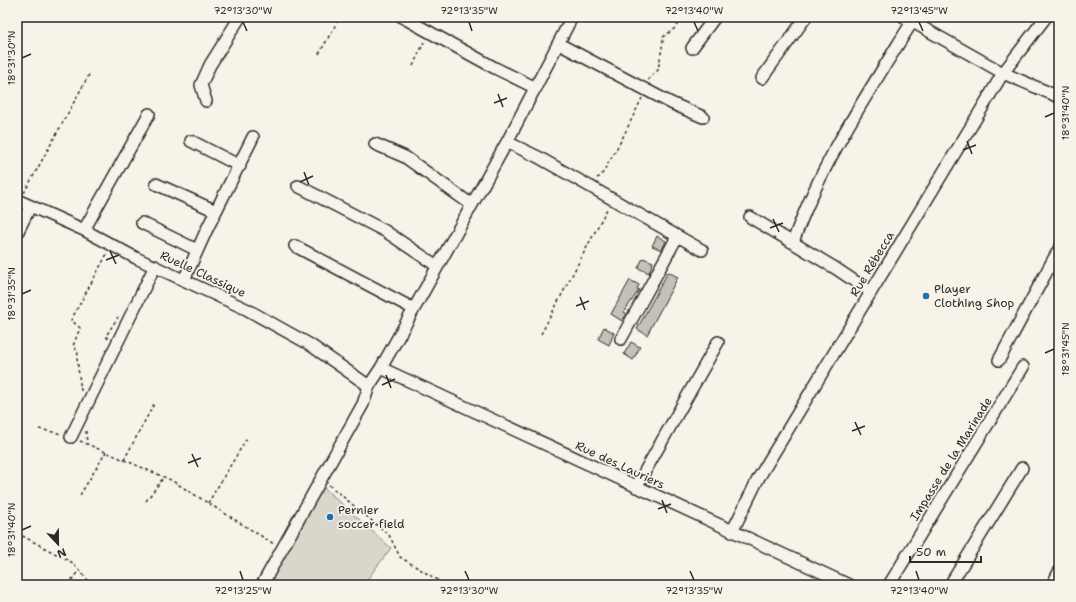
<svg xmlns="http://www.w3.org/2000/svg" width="1076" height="602" font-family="'Shantell Sans',sans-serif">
<rect width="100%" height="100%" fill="#f7f3e8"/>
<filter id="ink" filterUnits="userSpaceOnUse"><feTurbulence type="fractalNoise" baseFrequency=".025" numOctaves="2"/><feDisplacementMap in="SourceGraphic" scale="8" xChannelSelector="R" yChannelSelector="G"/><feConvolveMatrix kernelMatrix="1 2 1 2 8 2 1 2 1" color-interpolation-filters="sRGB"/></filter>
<g filter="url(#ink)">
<path fill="#dad6cc" stroke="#82807c" d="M322 486 391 548 363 585H266Z"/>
<path fill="#c4c1b9" stroke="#2b2b2b" d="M657 236 666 241 662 250 652 246Z
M643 258 653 262 649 273 638 268Z
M668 272 678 277 647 335 637 329Z
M630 280 639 285 637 289 639 290 624 312 627 314 622 321 611 314Z
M604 327 614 333 609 345 598 339Z
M631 342 640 347 633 360 624 354Z"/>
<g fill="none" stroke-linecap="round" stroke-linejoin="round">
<g stroke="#2b2b2b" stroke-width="14">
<path id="street" d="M402 17 495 68 536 88
M904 17 1003 73 1059 97
M559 44 671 103 703 117
M692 48 715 17
M762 78 806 17
M206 101 201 85 210 65 240 17
M191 141 240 166
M507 142 538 157 702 250
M375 144 405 157 472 205
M156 184 216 211
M298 186 385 231 437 266
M17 200 84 230 136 258 246 309 309 344 369 386
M750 217 835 268 871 292
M142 223 197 250
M84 230 149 114
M17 233 30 207
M793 242C821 163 868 93 912 22
M295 246 414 309
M184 280 207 229 253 137
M621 339 677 237
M999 360 1059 249
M381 368 849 585
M71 437 155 266
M636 487 718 342
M732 532 758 479 981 110 1003 73 1046 17
M262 585 363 404 369 386 381 368 507 142 572 17
M889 585 1023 367
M950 585 1022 468
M1052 585 1059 572"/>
</g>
<path stroke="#2b2b2b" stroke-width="1.5" stroke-dasharray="3 3" stroke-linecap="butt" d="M319 54 340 17
M413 66 424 42
M648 80 658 70 663 42 662 38 675 28 683 17
M597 178 601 176 622 139 642 98
M24 193 90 73
M541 334 607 209
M108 339 106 336 118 317
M81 391 77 359 78 352 73 346 80 328 71 320 107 254
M39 429 62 434
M86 431 87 444
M80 441 171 480 274 544
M124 460 155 402
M329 485 389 535 400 557 446 585
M80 495 106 452
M146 501 164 477
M208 503 247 438
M17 533 73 563 92 585
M68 585 79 570"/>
<use href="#street" stroke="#f7f3e8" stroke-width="11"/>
</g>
</g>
<path fill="none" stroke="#2b2b2b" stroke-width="1.5" d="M243 22 247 31M469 22 472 31M694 22 698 31M919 22 923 31M22 58 31 54M498 94 503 107M494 103 507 98M1045 117 1054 113M967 141 972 154M963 150 976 145M304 172 309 185M300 182 313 176M773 219 779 232M770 228 783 223M110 251 116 264M106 260 119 255M22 294 31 290M580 297 585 310M576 306 589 301M1045 353 1054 349M386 375 391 388M382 385 395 379M855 422 861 435M852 431 865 426M192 454 198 467M188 463 201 458M662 500 667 513M658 509 671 504M22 530 31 526M240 571 243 580M465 571 469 580M690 571 694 580M916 571 919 580"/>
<g fill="#1f6fb2" stroke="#f7f3e8" stroke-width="1.5">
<circle cx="926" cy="296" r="4"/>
<circle cx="330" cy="517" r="4"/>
</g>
<g text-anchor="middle" stroke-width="3.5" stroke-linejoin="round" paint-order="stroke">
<g font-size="12" fill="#2b2b2b" stroke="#f7f3e8">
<text transform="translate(872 264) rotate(-59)" y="4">Rue Rébecca</text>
<text transform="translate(203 274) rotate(25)" y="4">Ruelle Classique</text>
<text transform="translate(951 459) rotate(-58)" y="4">Impasse de la Marinade</text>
<text transform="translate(620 465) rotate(25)" y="4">Rue des Lauriers</text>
</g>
<g font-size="12" fill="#2b2b2b" stroke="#f7f3e8" text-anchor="start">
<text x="934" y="293">Player<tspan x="934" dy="14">Clothing Shop</tspan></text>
<text x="338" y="514">Pernier<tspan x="338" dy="14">soccer field</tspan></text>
</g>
</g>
<rect width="1076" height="602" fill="none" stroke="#f7f3e8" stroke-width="44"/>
<g transform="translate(58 544) rotate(158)" stroke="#f7f3e8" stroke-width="3" paint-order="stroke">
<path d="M0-3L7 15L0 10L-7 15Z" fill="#2b2b2b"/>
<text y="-6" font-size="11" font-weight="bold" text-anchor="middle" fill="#2b2b2b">N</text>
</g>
<path d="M910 556v6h71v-6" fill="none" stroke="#2b2b2b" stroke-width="2"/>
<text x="916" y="556" font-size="12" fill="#2b2b2b" stroke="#f7f3e8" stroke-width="3" paint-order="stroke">50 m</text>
<rect x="22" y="22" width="1032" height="558" fill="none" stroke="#2b2b2b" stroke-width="1.5"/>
<g font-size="10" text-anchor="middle" fill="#2b2b2b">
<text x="243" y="14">72°13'30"W</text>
<text x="469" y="14">72°13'35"W</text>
<text x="694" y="14">72°13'40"W</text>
<text x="919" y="14">72°13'45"W</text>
<text transform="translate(11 58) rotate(-90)" y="4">18°31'30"N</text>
<text transform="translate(1065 113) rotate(-90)" y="4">18°31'40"N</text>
<text transform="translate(11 294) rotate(-90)" y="4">18°31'35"N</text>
<text transform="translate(1065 349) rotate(-90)" y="4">18°31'45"N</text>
<text transform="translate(11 530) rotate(-90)" y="4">18°31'40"N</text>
<text x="243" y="594">72°13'25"W</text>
<text x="469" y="594">72°13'30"W</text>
<text x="694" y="594">72°13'35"W</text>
<text x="919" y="594">72°13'40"W</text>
</g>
</svg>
